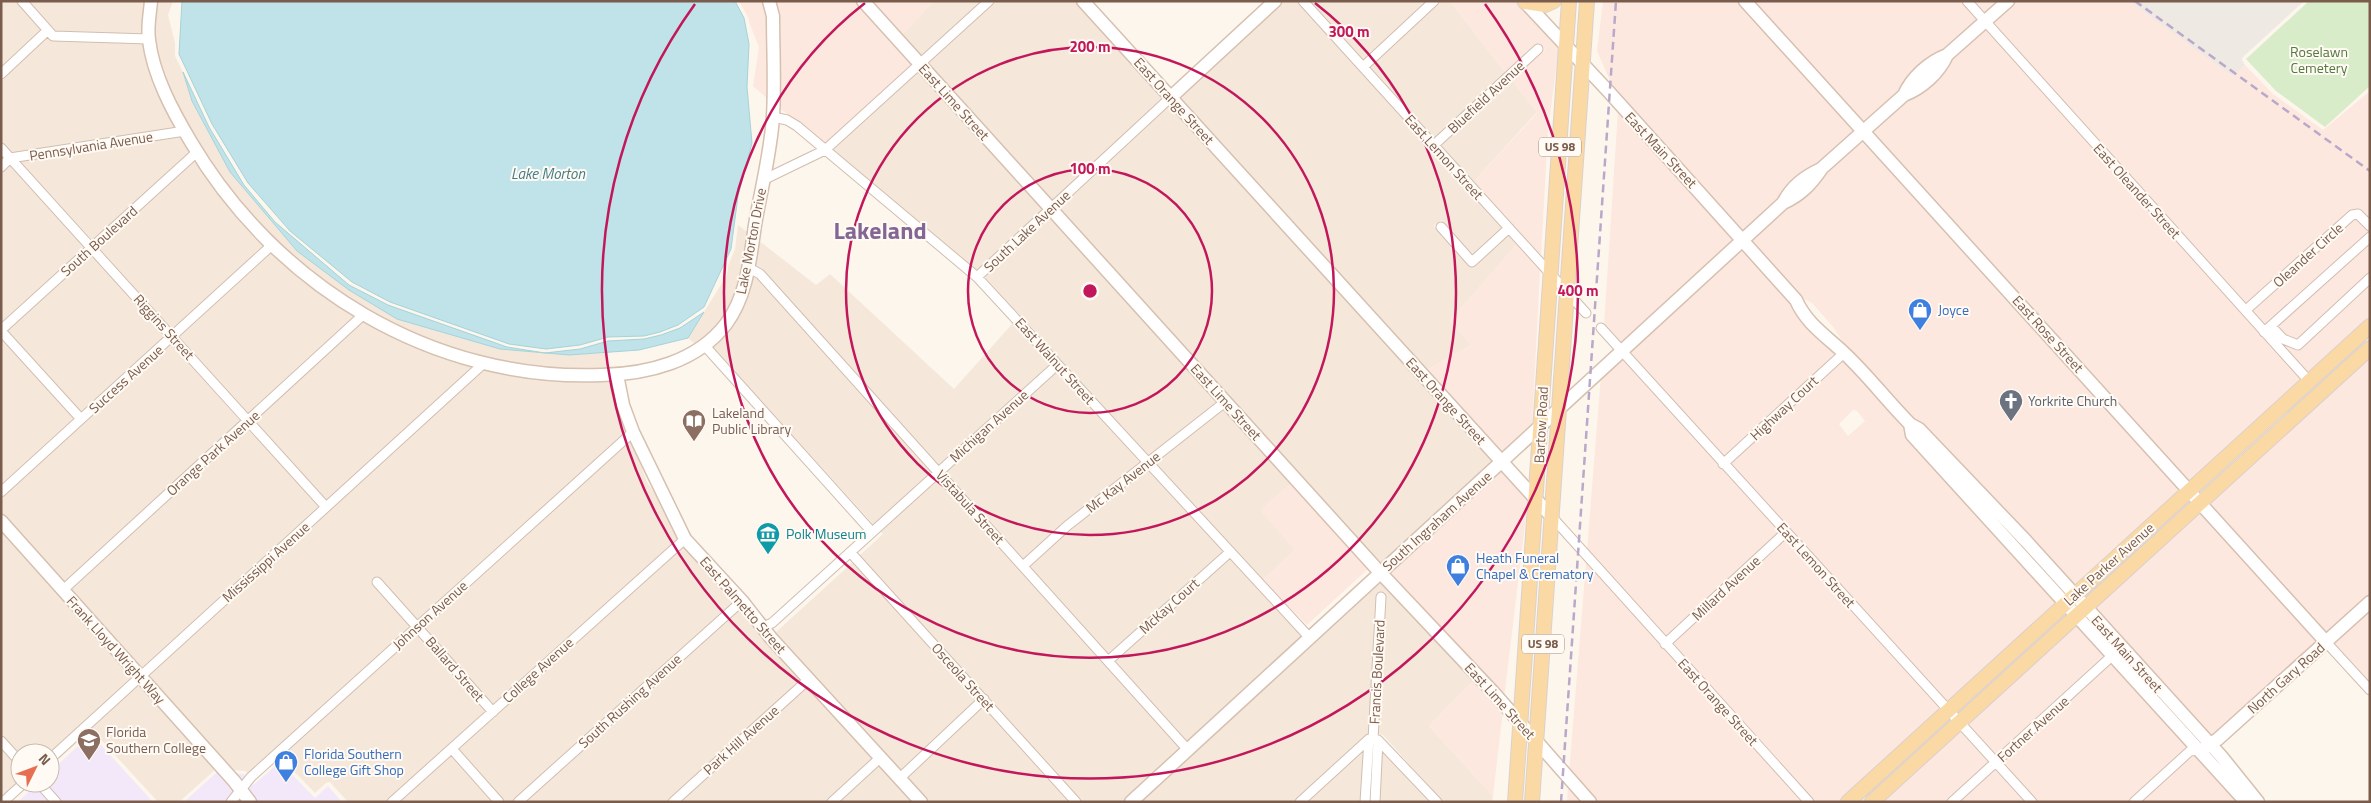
<svg xmlns="http://www.w3.org/2000/svg" width="2371" height="803" font-family="'Titillium Web',sans-serif">
<rect width="100%" height="100%" fill="#fdf6ec"/>
<path fill="#f5e8da" d="M1 1H16L42 30 1 68Z
M29 1H147L144 34 56 31Z
M156 1H173L168 15 175 43V56L183 72 192 101 230 172 297 251 397 319 500 349 569 355 605 353 611 371 578 372 486 360 411 335 338 293 275 242 232 194 189 129 175 102 156 51 153 39Z
M934 1H983L920 57 901 35Z
M995 1H1077L1164 98 1051 202 926 63Z
M1281 1H1296L1502 228 1472 255 1441 220 1434 226 1468 265H1475L1508 235 1517 244 1450 321 1471 345 1425 371 1176 98Z
M1309 1H1428L1364 61Z
M1441 1H1450L1506 73 1435 139 1370 67Z
M48 37 53 40 145 43 178 128 13 154 1 141V79Z
M919 70 1044 209 978 271 832 149Z
M1512 80 1537 112 1476 179 1494 205 1440 145Z
M1170 104 1494 463 1381 566 1057 209Z
M182 136 191 152 93 241 20 161Z
M196 159 265 245 173 330 98 247Z
M10 165 85 247 1 324V172Z
M1050 215 1218 401 1148 457 984 276Z
M738 225 750 234 737 294 722 322 697 346 688 338 727 275 728 266 735 249Z
M758 240 816 285 830 274 954 389 1013 323 1051 365 939 466 763 271 753 265Z
M272 251 356 316 249 414 179 336Z
M91 254 166 336 82 413 7 330Z
M751 275 757 278 932 472 874 525 711 346Z
M363 320 407 343 474 367 326 501 255 421Z
M1 338 75 419 1 486Z
M172 342 242 421 64 583 1 514V497Z
M484 369 544 379 577 381 612 380 627 431 418 620 377 576 371 582 411 627 248 773 245 771 230 770 146 677Z
M1057 371 1141 463 1065 523 1024 560 945 472Z
M1224 408 1292 482 1295 550 1263 580 1154 463Z
M248 427 319 507 141 671 69 589Z
M631 439 647 482 666 510 679 538 493 706 424 627Z
M1147 469 1224 552 1109 654 1029 566 1070 530Z
M938 479 1182 750 1124 802H1082L859 556 883 534 880 531Z
M1 528 134 677 50 753 20 755 1 734Z
M684 545 735 601 512 802H505L458 748Z
M1229 558 1303 638 1189 743 1114 660Z
M853 562 978 700 901 772 770 628 775 633Z
M1380 579 1474 680 1429 726 1493 796 1492 802H1443L1383 735 1378 734 1385 592 1377 593 1369 734 1293 802H1137Z
M741 607 803 679 666 802H525Z
M417 633 486 712 386 802H348L330 782 326 783 315 793 282 759H277L254 780Z
M139 683 216 769 179 802H158L93 731 89 732 50 767V765Z
M809 685 875 757 825 802H679Z
M983 706 1070 802H928L906 778Z
M1 748 20 769V781L1 798Z
M1364 749 1361 802H1306Z
M1382 750 1386 753 1430 802H1379Z
M451 755 493 802H399Z
M880 764 915 802H838Z"/>
<path fill="#fde8e0" fill-rule="evenodd" d="M739 1 764 3 769 17V100L753 86 759 47 750 25 748 17Z
M774 1H857L913 63 825 144 778 107Z
M870 1H934L901 35Z
M1450 1H1517L1559 47 1548 130 1541 257 1494 205 1475 180 1537 113 1512 80 1545 49 1539 43 1506 73Z
M1603 1H1738L1857 131 1743 234 1614 90 1597 51Z
M1751 1H1960L1979 21 1864 125Z
M1973 1H2001L1986 15Z
M2014 1H2129L2232 75 2245 65 2273 94 2323 130 2370 91V219L2362 211H2352L2247 304 1991 21Z
M1984 27 2303 381 2190 484 1870 131Z
M1618 110 1736 240 1622 345 1604 325Z
M1862 137 2183 490 2075 589 1910 418 1847 349 1834 328 1812 303 1800 297 1749 240Z
M2354 219H2356L2369 232 2265 325 2252 310Z
M2370 242V273L2297 339 2286 335 2277 326Z
M1517 244 1540 270 1532 427 1502 456 1425 371 1471 345 1449 321Z
M1742 247 1837 353 1724 457 1628 351Z
M2370 284V320L2310 374 2282 344 2296 349Z
M2370 353V597L2327 636 2206 502Z
M1621 357 1780 532 1666 637 1587 550 1601 375Z
M1843 359 1902 424 1909 438 2059 603 1949 704 1730 464ZM1853 410 1857 411 1865 421 1848 436 1839 424Z
M1500 469 1528 499 1504 699 1387 572Z
M1292 482 1369 568 1307 625 1263 580 1295 550 1260 510Z
M2189 497 2193 503 2086 601 2081 595Z
M2199 509 2320 642 2212 739 2092 607Z
M1785 538 1942 711 1842 802H1815L1671 643Z
M1586 563 1803 802H1597L1569 773Z
M2370 608V683L2333 642Z
M2065 609 2070 615 1960 716 1954 711Z
M2076 622 2107 655 1996 756 1965 722Z
M2113 661 2189 747 2128 802H2038L2002 762Z
M1474 680 1503 711 1493 796 1429 726Z
M1947 717 1953 723 1866 802H1854Z
M1958 729 1989 762 1945 802H1879Z
M2197 755 2239 802H2140L2191 756Z
M1995 769 2025 802H1958Z
M1568 785 1584 802H1567Z"/>
<path fill="#efe9e4" d="M2129 1H2304L2243 57 2242 60 2245 65 2232 76Z"/>
<path fill="#f3e8fa" d="M91 734 153 802H18L38 783H50V772Z
M280 762 315 798 328 786 342 802H184L217 772 244 774 253 785Z"/>
<path fill="#d8ecc9" d="M2309 1H2370V86L2325 127 2276 91 2246 59Z"/>
<path fill="#bfe3e8" stroke="#a5d3da" d="M182 1H735L744 18 749 44 747 87 752 143 738 196 731 249 704 307 678 325 660 332 644 336 608 337 580 345 546 349 509 344 390 302 352 282 290 231 248 183 212 124 179 54Z
M183 72 209 127 244 185 275 222 349 285 388 305 507 347 545 353 580 349 608 341 644 339 661 335 680 328 704 312 688 338 639 350 569 355 500 349 397 319 349 290 297 251 230 172 192 101Z"/>
<g fill="none" stroke-linecap="round" stroke-linejoin="round">
<g stroke="#d1beb0" stroke-width="11">
<path id="street" d="M22 1 53 36 149 39
M1303 1 1586 313
M1967 1 2309 381
M1363 67 1434 1
M1 74 48 30
M773 117 787 120 797 126 977 277 1309 637
M1434 145 1538 49
M1 148 326 507
M1 167 10 158 185 131
M763 180 825 150 989 1
M1441 227 1472 262 1509 228
M749 268 760 274 1188 750
M977 277 1170 98
M2246 310 2352 215 2358 214 2370 226
M2271 326 2283 339 2298 345 2370 278
M1601 328 2032 802
M1 330 197 152
M1 331 81 419
M2264 332 2370 237
M705 346 872 532
M1723 464 1844 353
M1 492 272 245
M1552 517 1809 802
M850 552 1076 802
M1023 566 1067 526 1225 402
M377 582 493 712
M63 590 363 315
M763 627 772 623 1057 365
M2326 642 2370 690
M1665 644 1786 532
M1108 661 1230 552
M1373 739 1381 597
M1378 740 1437 802
M1 741 20 762
M452 749 499 802
M50 759 483 364
M900 778 984 699
M39 783 56 802
M3 802 24 783
M231 802 251 777 633 432
M392 802 685 539
M518 802 742 601
M673 802 809 679
M832 802 881 757
M1300 802 1369 739 1378 740
M1365 802 1369 739
M1375 802 1378 740
M1952 802 2113 655
M2134 802 2190 751 2199 750"/>
</g>
<g stroke="#d6c0b0" stroke-width="15">
<path id="secondary" d="M151 1C150 14 147 27 149 40 153 75 173 112 191 142 276 286 433 382 602 375 647 374 697 362 726 324 747 296 750 259 755 225 761 189 771 152 773 116 775 83 773 49 773 16L769 1
M863 1 1375 567 1493 692 1590 802
M1083 1 1552 517
M1524 1 1609 92 1796 300C1806 323 1826 336 1843 352 1867 374 1887 401 1910 424L1919 429 2026 541 2221 756 2258 802
M1745 1 2326 642
M1904 95C1912 77 1929 62 1947 55L2008 1
M1170 98 1275 1
M1783 203C1792 186 1804 177 1821 169
M617 375 623 405 633 432 685 539 742 601 771 638 921 802
M1910 424 1912 435 2246 802
M1 521 234 781 250 802
M2203 749 2218 739 2370 602
M1131 802 1783 203C1801 195 1811 184 1822 168L1904 95C1922 88 1939 73 1947 55"/>
</g>
<g stroke="#dad1cd" stroke-width="16">
<path id="primary" d="M1525 2 1545 5 1554 1
M1515 802 1569 1
M1532 802 1587 1
M1848 802 2370 326
M1872 802 2370 348"/>
</g>
<use href="#street" stroke="#fff" stroke-width="9"/>
<use href="#secondary" stroke="#fff" stroke-width="12"/>
<use href="#primary" stroke="#fbd9a5" stroke-width="14"/>
<path stroke="#b9a8c9" stroke-width="2.5" stroke-dasharray="8 5" stroke-linecap="butt" d="M2135 1 2370 171
M1561 802 1616 1"/>
</g>
<g fill="none" stroke="#c2185b" stroke-width="2.5">
<circle cx="1090" cy="291" r="122"/>
<circle cx="1090" cy="291" r="244"/>
<path d="M1315 3A366 366 0 1 1 865 3"/>
<path d="M1485 4A488 488 0 1 1 695 4"/>
</g>
<defs>
<g id="shop-pin" transform="scale(1.25)"><path d="M0 17L-7.5 6A9.5 9.5 0 1 1 7.5 6Z" fill="#3f7fe0" stroke="#fffaf3"/><path d="M-5-2.5h2.3a2.7 3.5 0 0 1 5.4 0H5L5.5 6h-11ZM-1.5-2.5h3a1.5 2.3 0 0 0-3 0Z" fill="#fff"/></g>
<g id="church-pin" transform="scale(1.25)"><path d="M0 17L-7.5 6A9.5 9.5 0 1 1 7.5 6Z" fill="#6b7280" stroke="#fffaf3"/><path d="M-1.2-6h2.4v3.5h3.3v2.4h-3.3V6h-2.4V-.1h-3.3v-2.4h3.3Z" fill="#fff"/></g>
<g id="library-pin" transform="scale(1.25)"><path d="M0 17L-7.5 6A9.5 9.5 0 1 1 7.5 6Z" fill="#8d6e63" stroke="#fffaf3"/><path d="M-6-4Q-3-5.5-.7-3.5V5Q-3 3-6 4ZM6-4Q3-5.5 .7-3.5V5Q3 3 6 4Z" fill="#fff"/></g>
<g id="museum-pin" transform="scale(1.25)"><path d="M0 17L-7.5 6A9.5 9.5 0 1 1 7.5 6Z" fill="#0f9aa8" stroke="#fffaf3"/><path d="M0-6L6-3V-2H-6V-3ZM-5-1h2V3h-2ZM-1-1h2V3h-2ZM3-1h2V3H3ZM-6 4H6V6H-6Z" fill="#fff"/></g>
<g id="university-pin" transform="scale(1.25)"><path d="M0 17L-7.5 6A9.5 9.5 0 1 1 7.5 6Z" fill="#8d6e63" stroke="#fffaf3"/><path d="M0-5L7-2L0 1L-7-2ZM-4 1L0 2.5L4 1V4Q0 6-4 4Z" fill="#fff"/></g>
</defs>
<g fill-rule="evenodd">
<use href="#shop-pin" x="1920" y="310"/>
<use href="#church-pin" x="2011" y="401"/>
<use href="#library-pin" x="694" y="421"/>
<use href="#museum-pin" x="768" y="534"/>
<use href="#shop-pin" x="1458" y="566"/>
<use href="#university-pin" x="89" y="740"/>
<use href="#shop-pin" x="286" y="762"/>
</g>
<g text-anchor="middle" stroke-width="4" stroke-linejoin="round" paint-order="stroke">
<g fill="#fffaf3" stroke="#a28b7f" stroke-width="1">
<rect x="1539" y="137.5" width="42" height="19" rx="4"/>
<rect x="1522" y="634.5" width="42" height="19" rx="4"/>
</g>
<g font-size="12" font-weight="bold" fill="#7a5c4d">
<text x="1560" y="151">US 98</text>
<text x="1543" y="648">US 98</text>
</g>
<g font-size="14" fill="#537a41" stroke="#fffaf3">
<text x="2319" y="57">Roselawn<tspan x="2319" dy="16">Cemetery</tspan></text>
</g>
<g font-size="14" fill="#7a5c4d" stroke="#fffaf3">
<text transform="translate(1486 97) rotate(-43)" y="5">Bluefield Avenue</text>
<text transform="translate(1174 101) rotate(48)" y="5">East Orange Street</text>
<text transform="translate(954 102) rotate(48)" y="5">East Lime Street</text>
<text transform="translate(91 146) rotate(-9)" y="5">Pennsylvania Avenue</text>
<text transform="translate(1661 150) rotate(47)" y="5">East Main Street</text>
<text transform="translate(1444 157) rotate(48)" y="5">East Lemon Street</text>
<text transform="translate(2137 191) rotate(48)" y="5">East Oleander Street</text>
<text transform="translate(1027 231) rotate(-43)" y="5">South Lake Avenue</text>
<text transform="translate(99 241) rotate(-42)" y="5">South Boulevard</text>
<text transform="translate(751 241) rotate(-79)" y="5">Lake Morton Drive</text>
<text transform="translate(2308 255) rotate(-42)" y="5">Oleander Circle</text>
<text transform="translate(164 327) rotate(48)" y="5">Riggins Street</text>
<text transform="translate(2048 334) rotate(48)" y="5">East Rose Street</text>
<text transform="translate(1055 361) rotate(48)" y="5">East Walnut Street</text>
<text transform="translate(126 379) rotate(-42)" y="5">Success Avenue</text>
<text transform="translate(1446 401) rotate(48)" y="5">East Orange Street</text>
<text transform="translate(1226 402) rotate(48)" y="5">East Lime Street</text>
<text transform="translate(1784 408) rotate(-43)" y="5">Highway Court</text>
<text transform="translate(1541 425) rotate(-87)" y="5">Bartow Road</text>
<text transform="translate(989 426) rotate(-42)" y="5">Michigan Avenue</text>
<text transform="translate(213 453) rotate(-42)" y="5">Orange Park Avenue</text>
<text transform="translate(1123 482) rotate(-38)" y="5">Mc Kay Avenue</text>
<text transform="translate(970 507) rotate(48)" y="5">Vistabula Street</text>
<text transform="translate(1437 521) rotate(-42)" y="5">South Ingraham Avenue</text>
<text transform="translate(266 562) rotate(-42)" y="5">Mississippi Avenue</text>
<text transform="translate(2109 564) rotate(-42)" y="5">Lake Parker Avenue</text>
<text transform="translate(1816 565) rotate(48)" y="5">East Lemon Street</text>
<text transform="translate(1726 588) rotate(-43)" y="5">Millard Avenue</text>
<text transform="translate(743 605) rotate(49)" y="5">East Palmetto Street</text>
<text transform="translate(1169 606) rotate(-42)" y="5">McKay Court</text>
<text transform="translate(430 615) rotate(-42)" y="5">Johnson Avenue</text>
<text transform="translate(116 650) rotate(48)" y="5">Frank Lloyd Wright Way</text>
<text transform="translate(2127 654) rotate(48)" y="5">East Main Street</text>
<text transform="translate(455 669) rotate(49)" y="5">Ballard Street</text>
<text transform="translate(538 670) rotate(-42)" y="5">College Avenue</text>
<text transform="translate(1377 672) rotate(-87)" y="5">Francis Boulevard</text>
<text transform="translate(963 677) rotate(48)" y="5">Osceola Street</text>
<text transform="translate(2286 678) rotate(-42)" y="5">North Gary Road</text>
<text transform="translate(630 701) rotate(-42)" y="5">South Rushing Avenue</text>
<text transform="translate(1500 701) rotate(48)" y="5">East Lime Street</text>
<text transform="translate(1718 702) rotate(48)" y="5">East Orange Street</text>
<text transform="translate(2033 729) rotate(-42)" y="5">Fortner Avenue</text>
<text transform="translate(741 740) rotate(-42)" y="5">Park Hill Avenue</text>
</g>
<g font-size="14" fill="#366cbe" stroke="#fffaf3" text-anchor="start">
<text x="1938" y="315">Joyce</text>
<text x="1476" y="563">Heath Funeral<tspan x="1476" dy="16">Chapel &amp; Crematory</tspan></text>
<text x="304" y="759">Florida Southern<tspan x="304" dy="16">College Gift Shop</tspan></text>
</g>
<g font-size="14" fill="#5b616d" stroke="#fffaf3" text-anchor="start">
<text x="2028" y="406">Yorkrite Church</text>
</g>
<g font-size="14" fill="#785e54" stroke="#fffaf3" text-anchor="start">
<text x="712" y="418">Lakeland<tspan x="712" dy="16">Public Library</tspan></text>
<text x="106" y="737">Florida<tspan x="106" dy="16">Southern College</tspan></text>
</g>
<g font-size="14" fill="#0d838f" stroke="#fffaf3" text-anchor="start">
<text x="786" y="539">Polk Museum</text>
</g>
<g font-size="15" font-style="italic" fill="#437c86" stroke="#fffaf3">
<text x="548" y="179">Lake Morton</text>
</g>
<g font-size="24" font-weight="bold" fill="#846695" stroke="#fffaf3">
<text x="880" y="239">Lakeland</text>
</g>
</g>
<circle cx="1090" cy="291" r="8" fill="#c2185b" stroke="#fffaf3" stroke-width="2.5"/>
<g font-size="15" text-anchor="middle" font-weight="bold" fill="#c2185b" stroke="#fffaf3" stroke-width="4" stroke-linejoin="round" paint-order="stroke">
<text x="1349" y="37">300 m</text>
<text x="1090" y="52">200 m</text>
<text x="1090" y="174">100 m</text>
<text x="1578" y="296">400 m</text>
</g>
<rect width="2371" height="803" fill="none" stroke="#7a5c4d" stroke-width="5"/>
<g transform="translate(35 768) rotate(48)"><circle r="24" fill="#fffaf3" stroke="#cabbb1"/>
<path d="M0-4L9 19L0 12L-9 19Z" fill="#e76f51"/>
<text y="-8" font-size="14" font-weight="bold" text-anchor="middle" fill="#7a5c4d">N</text>
</g>
</svg>
